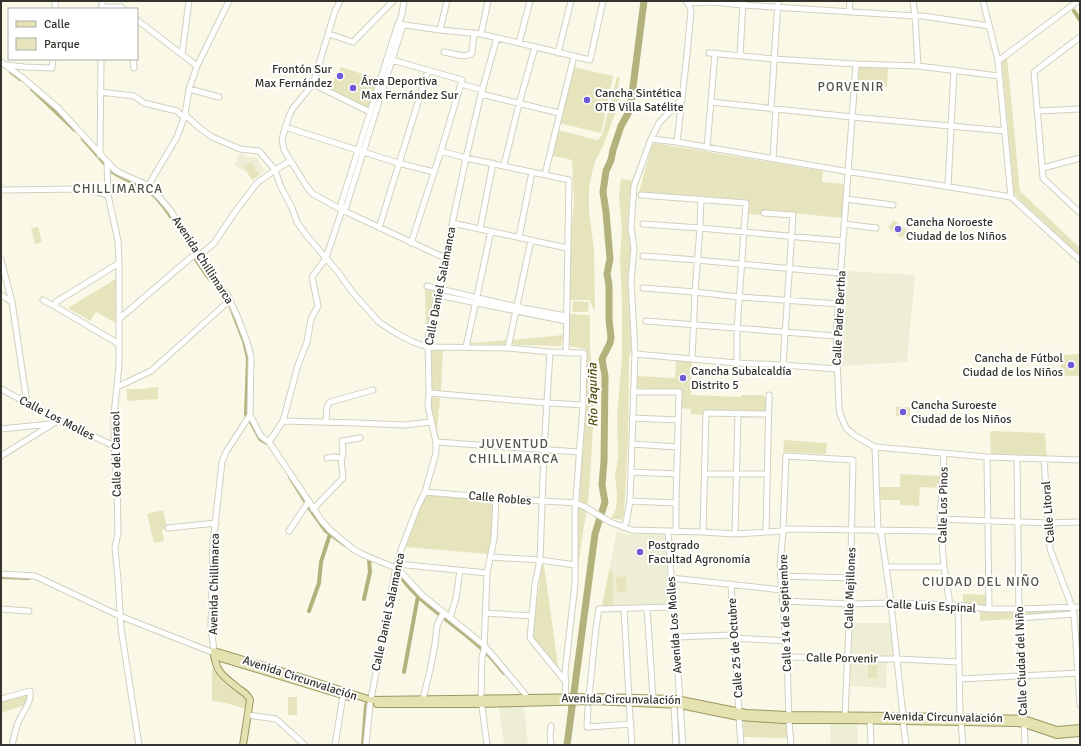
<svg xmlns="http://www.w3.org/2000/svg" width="1081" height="746" font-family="Signika,sans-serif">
<rect width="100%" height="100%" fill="#faf9e8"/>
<path fill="#eeedd6" d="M240 153 248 157H256L265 170 252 180 249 174 234 165Z
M846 271 915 275 907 362 840 366 839 346 842 283 843 274Z
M617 531 624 534H665L669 576 670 603 669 605 613 606V572L609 570Z
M851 623H890L894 655 892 657 849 658Z
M849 661 887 662 886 688 849 686Z
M524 706 528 745H504L499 707Z
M830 724H857L858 745H831Z"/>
<path fill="#e6e4bd" d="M1007 57 1020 191 1080 248V256L1014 194 1002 63V60Z
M859 65 888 68 887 87 858 85Z
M341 67 378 79 369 109 329 89Z
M573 67 613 76 601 133 559 123Z
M617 77H620L618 87 620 96 614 116 606 139 595 162 592 172 589 189V211L594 249 595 311 589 300H569L570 241 574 201 572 160 553 156 558 130 597 140 602 135Z
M655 143 823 171 822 182 844 184 842 218 763 210 762 215 747 214V201L639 192 652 145Z
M251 162 260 175 252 180 244 167Z
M621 179 633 181 629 201 630 210 629 233 632 249 633 346 629 357 628 439 624 515 621 520 611 518 616 509 617 495 615 476 618 458 617 416 622 357V301L620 258 622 230 619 198Z
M894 220 907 230 902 238 888 228Z
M38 227 42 242 35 244 31 228Z
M117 278 116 323 96 312 90 321 68 308Z
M425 288 435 291 427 332 426 331Z
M573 301 589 302 588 312H572Z
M568 314 590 315V351L594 385 593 427 589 493 580 553 576 582 578 510 587 357 586 349 569 346 568 330Z
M563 335 561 346 515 345 512 342V340Z
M507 340 506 345 470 344V343Z
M433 349H443L441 392 431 391V352Z
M1080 354V376H1061V355Z
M676 359 692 361 691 395 741 397V395H764V397H768L766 411H705L703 415 691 414V409L680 408 681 390 637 388V376L675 378Z
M158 387V399L127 401V389H142Z
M431 397 440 398 437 430 440 441 438 440 431 410Z
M896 407H910V416H896Z
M992 431 1045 433 1047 457 1042 456 991 454 990 434Z
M784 440 827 443 826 454 783 452Z
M900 474 940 476V488L920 487 919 506 900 505V500H880L879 487H900Z
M426 495 494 500 493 523 488 554 405 547 421 504Z
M163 510 167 527 162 531 164 541 154 543 147 514Z
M542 565H544L559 673 533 639 532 635Z
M609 570 613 572V606H602Z
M626 576 627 591 617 592 616 577Z
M963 594 987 595V606L963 605Z
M980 610 989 612 1017 611V619L980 621Z
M1070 610 1071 613 1024 616 1023 614 1025 611Z
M868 662 878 663 877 679 868 678Z
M212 668 230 686 246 697 247 701 246 709 226 703 212 701Z
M27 694 28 695 25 705 1 713V700Z
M288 697H297V715H288Z
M745 721 784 723 786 724 788 738 744 737 743 725Z"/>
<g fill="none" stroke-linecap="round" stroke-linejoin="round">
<path stroke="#b3b17c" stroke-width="4" d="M1074 11 1080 20
M11 72 20 79
M32 89 75 130
M83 139 106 165
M110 170C120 178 132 181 144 188 157 195 167 210 175 223
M195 258 208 277 224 294 226 299
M230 305 244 341 248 358 246 415
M250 420 260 439 267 443
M290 477 305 501
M307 505 326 531 345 545
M399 574C417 603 456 624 481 648 490 655 497 665 504 673
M1 577 29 578
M364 599 370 572 369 559
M309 611 319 583 321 562 330 534
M404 672 418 596
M367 703V702
M570 707H572
M363 745 366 705"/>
<path stroke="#b3b17c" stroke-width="7" d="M567 745 595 534 605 502 602 485 604 461 605 376 602 359 610 343 611 337 609 320V285L607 274 610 259 606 212 603 192 606 171 611 160 613 150 621 126 630 110 644 1"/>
<g stroke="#d1d1c0" stroke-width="7">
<path id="minor" d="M55 1V9
M340 1 335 11 313 84 293 108 289 116 282 139 284 150 307 187 313 194 342 210 445 258
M686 1 688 3 712 2 743 5 915 16H923L989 26
M913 1 915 16 918 66
M983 1 998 61 1011 197
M102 7H121L123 9
M102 9V1
M849 12 850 1
M137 20 197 66
M398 24 440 30 481 34 590 60 603 1
M440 30 447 1
M329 34 353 42 393 1
M481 34 488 1
M1080 37 1034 72 1043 178 1080 213
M519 43 530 1
M444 52C452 53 465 59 472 53L474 33
M558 53 571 1
M709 53 774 59 856 64 918 66 999 76
M182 54 189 1
M740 56 743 1
M133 59 134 68
M386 60H392L462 80 441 151 411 243
M998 61 1078 1
M1 62 23 78 58 108 115 170 120 173 145 184 160 198 171 211 201 262 213 278 227 294 238 318 247 342 251 357 250 415 261 436 269 442 322 521 330 530 353 549 364 555 396 568 401 572 422 595 484 645 525 694 527 698
M856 64 836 336 839 406 840 414 846 428 854 435 875 447 987 457 1080 460
M7 65 25 67 52 68 53 59
M313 84 370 112
M461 84 482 90
M189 89 219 97
M100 92 134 96 144 103 177 111 181 115H185L201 129 212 137 240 149 259 151 275 170 281 187 292 208 297 222 307 236 338 272 353 293 379 322 394 332 413 342 428 347 508 348 550 352 584 353 583 405 575 512V584L565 672 566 701
M481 94 559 113
M711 102 852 117 1005 131
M771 109 778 1
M1038 111 1080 109
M285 127 398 163 434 172
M651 139 677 142 844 171 932 184 1011 197 1080 260
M677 142 687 54 691 11 688 3
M707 148 715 53
M441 151 466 158 569 180 566 353
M100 155 101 59
M773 159 776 110
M107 162 108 195 118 241 119 259V365L114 415V446L117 487 118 533 115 547 116 559 118 579 121 628 139 745
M504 165 519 104 535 47
M1043 168 1080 158
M545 174 574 56
M148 186 177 137 185 115 189 89 197 66 229 1
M948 186 954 70
M1 190 83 189 108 195
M641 195 746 203 737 329V363
M846 199 893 205
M342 210 346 207 403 25
M764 213 793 215 783 365
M452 223 567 248
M643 224 700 228 843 241
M844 224 876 228
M379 228 428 70
M480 229 493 163
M519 237 532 172
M643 256C709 260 775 268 841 273
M198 257 214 243 235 212 257 183 275 170 290 161
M1 260 12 302 27 403
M427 286 517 307 566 316
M643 288 695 292 739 297 839 304
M1 295 12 302
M437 295 566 321
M43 300 52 305H55L56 307 119 344
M55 305 56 302 119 263
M119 319 196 253
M646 321 836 336
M466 347 491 231
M508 348 531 240
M550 352 544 450 540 560 535 584 530 638 566 682
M635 354 737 363 783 365 837 369
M692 359 695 292 700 228 701 199
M117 387 151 371 230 300
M1 389 59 420 114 446
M633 392H679L676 503V532
M429 393 548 403 583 405
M632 418 678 420
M283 421 358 423 404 425 431 422
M326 422 327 407 330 402 373 390
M1 429 50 424
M269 442 283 421 298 365 307 342 311 319 318 306 312 277 326 258 342 210 341 204 398 24 400 20 402 14 404 1
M436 442 579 452
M632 444 678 447
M875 447 878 531
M944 453 940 519 944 567 950 605
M1 456 59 420
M987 457 989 609
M327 458 335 457 341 458
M1017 458 1019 618 1025 745
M1044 459 1050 549 1072 607 1074 614 1080 705
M631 472 677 474
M705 474H767
M425 492 496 498 576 503 585 507 610 522 632 530 703 532 735 534 783 531 787 529 941 531
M630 501 676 503
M313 509 343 478 341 458 343 455 342 441 360 438
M940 519 1048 523 1080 522
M622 527 626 523 630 501 635 354 631 280 634 249 631 227 634 186 651 139 659 123 682 99
M168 528 216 523
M289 531 309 501
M668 531 683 745
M881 531 891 603 903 716
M703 532 706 413 769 414
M766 532 769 395
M735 534 738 413
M491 557 540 560 575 565
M397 564 487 573
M886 567H944
M1 574 35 576 120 616 214 653
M781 576 851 578
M671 578 782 590
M731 584 739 712
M783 601 850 604 891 603 958 605 989 609H1019L1080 607
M958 605 960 717
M647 608 653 698
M1 609 29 611
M624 609 629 698
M485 613 532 616
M450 618 456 598 460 570
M1019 618 1074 614
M676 637 733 635
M734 638 786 641
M214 651 211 626 213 543 222 462 226 452 250 415
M787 657 844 658 849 659H898L959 662
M960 679 1080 673
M589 697 596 627 599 609 674 607
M1 699 30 691C32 703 22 712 18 723 15 730 14 738 12 745
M423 699 430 670 435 644 437 626 440 619 444 613
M675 701 674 705 676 745
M629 703 632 745
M588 708 587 727 631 724
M248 715 276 719 305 745
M739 717 741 745
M870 720 871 745
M903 721 906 745
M961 722 963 745
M551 726 550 735 551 745
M335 745 343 696
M366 745 370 704 396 568 401 550 417 508 425 492 436 453V442L428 406 429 393 428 338 466 158 481 94 497 38
M487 745 481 699 482 656 484 651 487 573 494 539 496 498
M791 745 789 720 787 657 780 567 783 531 786 456 853 460 850 604 845 716"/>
</g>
<g stroke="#9b9862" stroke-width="8">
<path id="major" d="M214 656 349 697
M377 704H476L594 701 680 705 739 717 784 720H845L1018 723 1024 724 1057 735 1080 733
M243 745 250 700C248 695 244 692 239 689 223 676 215 672 214 651L297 676 371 700 594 697 676 699 746 713 788 715 903 716 1024 719 1057 730 1080 728"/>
</g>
<use href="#minor" stroke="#fff" stroke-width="5"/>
<use href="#major" stroke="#e5e2b2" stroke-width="6"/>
</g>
<g fill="#6e5bd5" stroke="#fff" stroke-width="1.5">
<circle cx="340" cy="76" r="4"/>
<circle cx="353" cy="88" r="4"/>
<circle cx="587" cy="100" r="4"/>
<circle cx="898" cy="229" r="4"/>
<circle cx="1071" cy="365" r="4"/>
<circle cx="683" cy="378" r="4"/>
<circle cx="903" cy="412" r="4"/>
<circle cx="640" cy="552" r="4"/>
</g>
<g text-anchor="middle" stroke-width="4" stroke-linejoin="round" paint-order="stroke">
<g font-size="12" fill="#34332d" stroke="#fff" text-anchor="start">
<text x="332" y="73" text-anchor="end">Frontón Sur<tspan x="332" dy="14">Max Fernández</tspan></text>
<text x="361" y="85">Área Deportiva<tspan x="361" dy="14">Max Fernández Sur</tspan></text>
<text x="595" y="97">Cancha Sintética<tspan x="595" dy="14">OTB Villa Satélite</tspan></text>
<text x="906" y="226">Cancha Noroeste<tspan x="906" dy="14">Ciudad de los Niños</tspan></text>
<text x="1063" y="362" text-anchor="end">Cancha de Fútbol<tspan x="1063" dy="14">Ciudad de los Niños</tspan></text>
<text x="691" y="375">Cancha Subalcaldía<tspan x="691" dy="14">Distrito 5</tspan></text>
<text x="911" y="409">Cancha Suroeste<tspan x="911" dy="14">Ciudad de los Niños</tspan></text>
<text x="648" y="549">Postgrado<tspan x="648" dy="14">Facultad Agronomía</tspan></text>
</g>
<g font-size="12" fill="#34332d" stroke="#fff">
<text transform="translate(203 260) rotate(57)" y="4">Avenida Chillimarca</text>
<text transform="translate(440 286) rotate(-79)" y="4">Calle Daniel Salamanca</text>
<text transform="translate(839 318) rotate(-87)" y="4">Calle Padre Bertha</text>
<text transform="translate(57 418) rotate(27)" y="4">Calle Los Molles</text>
<text transform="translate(116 454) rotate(-91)" y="4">Calle del Caracol</text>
<text transform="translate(500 498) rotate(5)" y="4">Calle Robles</text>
<text transform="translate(943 505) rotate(-89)" y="4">Calle Los Pinos</text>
<text transform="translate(1048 512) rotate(-94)" y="4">Calle Litoral</text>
<text transform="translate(214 584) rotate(-89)" y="4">Avenida Chillimarca</text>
<text transform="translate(850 588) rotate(-88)" y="4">Calle Mejillones</text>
<text transform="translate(931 606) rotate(3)" y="4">Calle Luis Espinal</text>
<text transform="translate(388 612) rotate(-78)" y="4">Calle Daniel Salamanca</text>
<text transform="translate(785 613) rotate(-92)" y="4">Calle 14 de Septiembre</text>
<text transform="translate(674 625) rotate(-94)" y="4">Avenida Los Molles</text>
<text transform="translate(735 648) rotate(-94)" y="4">Calle 25 de Octubre</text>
<text transform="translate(842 658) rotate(1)" y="4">Calle Porvenir</text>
<text transform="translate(1021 661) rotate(-92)" y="4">Calle Ciudad del Niño</text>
<text transform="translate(300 678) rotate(18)" y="4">Avenida Circunvalación</text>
<text transform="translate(621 699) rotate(1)" y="4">Avenida Circunvalación</text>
<text transform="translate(943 717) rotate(1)" y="4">Avenida Circunvalación</text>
</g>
<g font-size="13" letter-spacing="1" fill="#575648" stroke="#fff">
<text x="851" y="91">PORVENIR</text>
<text x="118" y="193">CHILLIMARCA</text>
<text x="514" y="448">JUVENTUD<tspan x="514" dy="15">CHILLIMARCA</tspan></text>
<text x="981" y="586">CIUDAD DEL NIÑO</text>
</g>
<g font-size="13" font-style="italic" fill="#534f0f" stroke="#fff">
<text transform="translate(592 395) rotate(-91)" y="5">Río Taquiña</text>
</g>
</g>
<rect width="1081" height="746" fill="none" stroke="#34332d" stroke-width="4"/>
<rect x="8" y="8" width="130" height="52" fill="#ffffff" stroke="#aeadab"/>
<rect x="16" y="21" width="20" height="6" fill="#e5e2b2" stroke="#aeadab"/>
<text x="44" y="28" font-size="12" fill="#34332d">Calle</text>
<rect x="16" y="38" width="20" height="12" fill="#e6e4bd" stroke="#aeadab"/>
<text x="44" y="48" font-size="12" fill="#34332d">Parque</text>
</svg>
